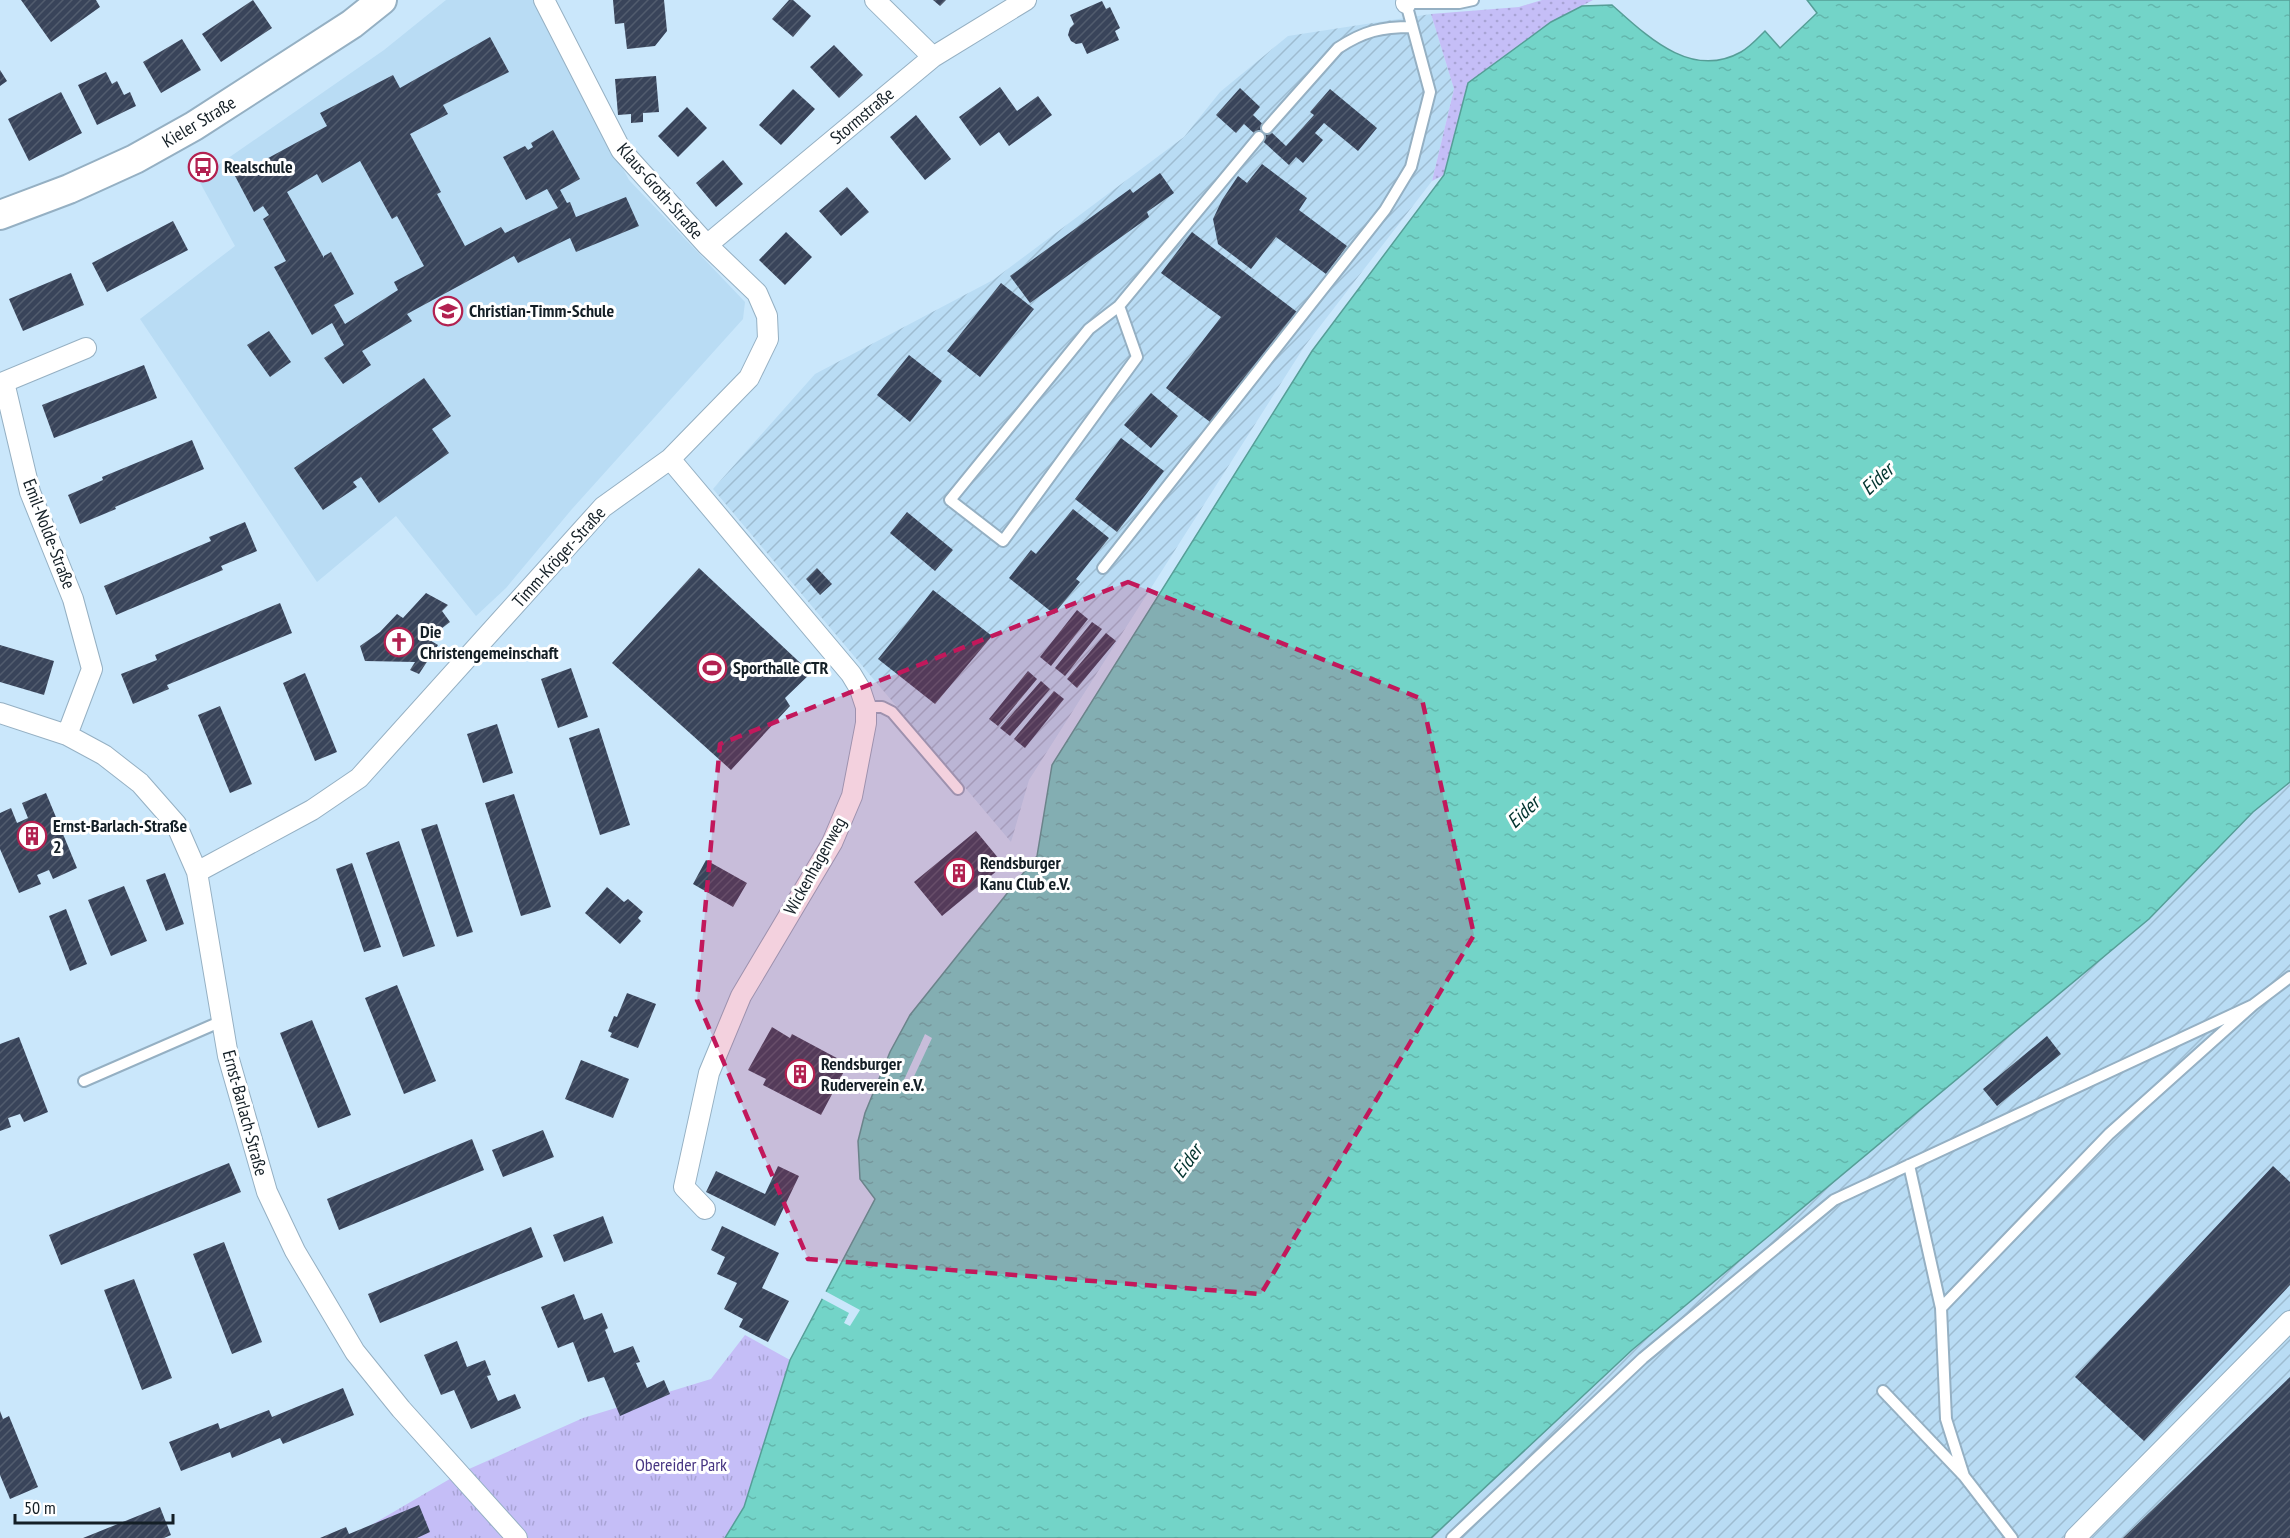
<svg xmlns="http://www.w3.org/2000/svg" width="2290" height="1538" font-family="'PT Sans Narrow',sans-serif">
<defs>
<pattern id="industrial-furrows" width="10" height="10" patternUnits="userSpaceOnUse" patternTransform="scale(1.5)"><rect width="10" height="10" fill="#b9dcf4"/><path d="M-1 1l2-2M0 10L10 0M9 11l2-2" fill="none" stroke="#9ebcd1"/></pattern>
<pattern id="grass-dots" width="8" height="8" patternUnits="userSpaceOnUse" patternTransform="scale(1.5)"><rect width="8" height="8" fill="#c5bef7"/><path d="M2 2h.1M6 6h.1" fill="none" stroke="#a8a3d4" stroke-width="1.8" stroke-linecap="round"/></pattern>
<pattern id="park-tufts" width="24" height="20" patternUnits="userSpaceOnUse" patternTransform="scale(1.5)"><rect width="24" height="20" fill="#c5bef7"/><path d="M3 7l-1-3M5 7V3M7 7l1-3M15 17l-1-3M17 17v-4M19 17l1-3" fill="none" stroke="#a8a3d4"/></pattern>
<pattern id="water-ripples" width="26" height="14" patternUnits="userSpaceOnUse" patternTransform="scale(1.5)"><rect width="26" height="14" fill="#73d4c8"/><path d="M2 4q2-2 4 0t4 0M15 11q2-2 4 0t4 0" fill="none" stroke="#63b6ac"/></pattern>
<pattern id="building-hatch" width="6" height="6" patternUnits="userSpaceOnUse" patternTransform="scale(1.5)"><rect width="6" height="6" fill="#39445a"/><path d="M-1 1l2-2M0 6l6-6M5 7l2-2" fill="none" stroke="#525c6e"/></pattern>
</defs>
<rect width="100%" height="100%" fill="#cae7fb"/>
<path fill="#b9dcf4" d="M446 0H533L629 180 745 302 743 319 572 509 506 588 476 616 396 516 317 582 140 319 235 246 198 179 384 50Z"/>
<path fill="url(#industrial-furrows)" d="M1431 14 1454 89 1432 181 1304 347 1029 780 1011 842 713 489 815 374 993 280 1184 137 1220 92 1288 36Z
M2290 782V1538H1431L1632 1350 2149 919 2253 812Z"/>
<path fill="url(#grass-dots)" d="M1542 0H1593L1551 22 1468 83 1444 175 1432 181 1454 89 1431 14 1519 7Z"/>
<path fill="url(#park-tufts)" d="M745 1335 790 1360 744 1507 725 1538H349L460 1473 583 1418 711 1379Z"/>
<path fill="url(#water-ripples)" stroke="#569e97" stroke-width="1.5" d="M1807 0H2290V782L2253 812 2149 919 1632 1350 1431 1538H725L744 1507 790 1360 875 1199 860 1179 858 1141 865 1113 890 1052 910 1015 1037 856 1052 765 1312 351 1444 175 1468 83 1551 22 1582 6 1612 5C1647 36 1691 80 1741 52 1750 47 1758 38 1765 31L1780 48 1817 13Z"/>
<path fill="#cae7fb" d="M925 1034 932 1038 910 1085 903 1082Z
M823 1290 860 1310 850 1326 844 1323 849 1313 819 1297Z"/>
<path fill="url(#building-hatch)" fill-rule="evenodd" d="M21 0H96L100 7 51 42Z
M253 0 272 28 221 62 202 34Z
M613 0H664L667 31 655 46 627 49 624 23 615 24Z
M789 0H793L811 16 793 37 772 19Z
M933 0H946L940 6Z
M1102 1 1106 9 1110 7 1120 28 1115 31 1119 40 1087 54 1082 43 1076 44 1071 41 1068 35 1070 28 1074 24 1070 15Z
M490 37 509 72 443 105 448 114 410 134 441 192 437 194 465 246 501 227 505 233 558 208 547 189 526 200 503 157 525 146 528 150 533 147 531 143 553 130 580 179 560 190 567 203 570 202 576 217 626 197 639 226 576 252 570 238 518 263 514 256 407 314 412 321 362 351 371 365 343 384 324 358 344 345 332 323 312 335 274 267 286 261 263 219 269 215 263 206 254 212 235 176 327 126 320 113 393 75 400 88ZM360 161 392 219 397 216 424 266 394 282 398 290 345 324 334 305 354 294 331 252 324 256V258L287 192 317 174 322 183Z
M182 39 201 70 161 93 143 62Z
M834 45 863 75 839 98 810 67Z
M0 70 7 81 0 86Z
M106 72 112 84 117 81 124 95 130 92 136 106 97 125 78 85Z
M656 76 659 112 643 113V122L631 123V114L618 115 615 79Z
M1000 87 1017 111 1038 96 1052 115 1009 146 999 132 980 146 959 117Z
M1240 88 1260 107 1253 115 1286 146 1314 115 1310 112 1330 89 1377 128 1358 151 1324 123 1315 133 1323 140 1303 163 1296 157 1289 165 1244 124 1236 133 1216 115Z
M793 89 815 109 781 145 759 125Z
M61 92 82 133 29 161 8 119Z
M687 107 707 128 678 157 658 136Z
M916 115 951 159 925 180 890 137Z
M723 160 743 184 716 207 696 183Z
M1262 164 1307 198 1299 210 1347 246 1326 274 1276 237 1251 269 1218 244 1213 219 1222 200 1238 176 1247 183Z
M1160 173 1174 193 1147 212 1149 217 1030 303 1010 276 1130 189 1133 193Z
M847 187 869 212 841 236 819 211Z
M173 221 188 250 107 292 92 263Z
M786 232 812 257 785 285 759 260Z
M1192 232 1297 312 1210 422 1166 388 1221 317 1161 273Z
M71 273 84 305 23 331 9 299Z
M1001 283 1034 309 980 377 947 351Z
M269 331 291 362 270 377 247 345Z
M909 355 942 381 910 422 877 395Z
M144 365 157 398 54 438 42 405Z
M424 378 451 416 432 429 449 453 379 503 361 477 353 482 357 487 323 510 294 468Z
M1151 393 1178 416 1151 448 1124 425Z
M1121 438 1164 471 1117 532 1075 499Z
M192 440 204 469 115 507 116 509 80 524 68 495 103 480 102 477Z
M1073 509 1109 538 1076 579 1080 582 1054 614 1009 578 1031 550 1036 554Z
M907 512 953 550 935 571 890 533Z
M245 522 257 551 221 566 223 570 116 615 104 586 211 541 209 537Z
M699 568 811 673 785 698 790 706 731 770 612 663Z
M817 568 832 584 820 595 806 579Z
M933 590 992 636 935 704 878 659Z
M426 593 448 605 442 611 450 622 428 639 438 645 419 674 410 670 415 662 365 661 360 646 380 632 397 614 403 618Z
M280 603 292 633 167 685 169 689 133 704 121 674 157 660 155 655Z
M1077 610 1088 619 1051 666 1040 657Z
M1092 622 1102 629 1065 676 1055 668Z
M1106 633 1116 641 1077 688 1067 679Z
M0 645 54 661 44 695 0 682Z
M571 668 588 717 558 728 541 679Z
M1028 671 1037 679 998 726 989 719Z
M305 673 337 752 315 761 283 683Z
M1041 681 1050 689 1010 736 1000 728Z
M1054 691 1064 699 1025 748 1014 739Z
M220 706 252 784 230 793 198 715Z
M497 724 513 773 483 783 467 734Z
M599 728 630 825 600 835 569 738Z
M46 793 77 868 53 879 49 870 37 875 41 884 19 893 0 849V813L11 808 17 823 28 818 22 803Z
M514 794 551 907 521 916 485 803Z
M437 824 473 932 457 937 421 829Z
M976 831 1004 865 942 916 914 882Z
M399 841 435 946 403 957 366 853Z
M706 860 747 883 733 907 693 884Z
M352 863 381 947 364 952 336 869Z
M165 873 184 924 166 931 146 880Z
M124 886 147 941 111 956 88 900Z
M607 887 624 902 628 899 643 912 638 918 641 921 620 944 585 913Z
M66 909 87 964 70 971 49 916Z
M397 985 436 1081 404 1094 365 998Z
M627 993 656 1004 638 1048 610 1037 612 1033 608 1031 614 1016 617 1017Z
M312 1020 351 1115 318 1128 280 1033Z
M772 1027 790 1038 792 1034 848 1064 821 1115 763 1085 766 1079 748 1070Z
M2047 1036 2061 1054 1997 1106 1983 1089Z
M19 1037 48 1112 24 1122 20 1114 8 1118 11 1127 0 1131V1044Z
M581 1060 629 1079 613 1118 565 1099Z
M543 1130 554 1157 503 1177 492 1150Z
M472 1139 484 1170 339 1230 327 1199Z
M229 1163 241 1192 61 1265 49 1235Z
M778 1166 799 1176 775 1226 706 1192 716 1171 765 1194Z
M2273 1166 2290 1182V1285L2144 1441 2075 1377Z
M603 1216 613 1243 564 1262 553 1235Z
M722 1226 779 1253 762 1288 789 1301 768 1342 739 1327 743 1319 724 1309 737 1283 717 1274 725 1257 711 1250Z
M531 1227 543 1257 380 1323 368 1294Z
M224 1242 262 1342 232 1354 193 1254Z
M134 1279 172 1378 142 1390 104 1290Z
M574 1294 584 1320 602 1313 608 1328 605 1330 614 1353 633 1346 640 1362 636 1363 647 1388 664 1380 670 1394 620 1416 604 1377 588 1382 573 1342 558 1348 541 1307Z
M457 1341 467 1367 485 1360 491 1375 487 1376 498 1401 515 1394 521 1408 471 1429 454 1390 441 1395 424 1355Z
M2290 1377V1538H2123Z
M343 1388 354 1415 283 1444 280 1438 232 1458 230 1452 181 1471 169 1442 218 1423 220 1429 269 1410 272 1417Z
M0 1411 3 1419 9 1416 38 1487 10 1499 0 1475Z
M419 1505 430 1532 417 1538H320L346 1527 349 1534Z
M160 1507 171 1535 164 1538H83Z"/>
<g fill="none" stroke-linecap="round" stroke-linejoin="round">
<g stroke="#95b0c3" stroke-width="14">
<path id="service" d="M1267 128 1338 48C1364 31 1381 27 1412 27
M1119 306 1089 329 950 500 1003 541 1137 357 1119 306 1259 137
M1103 568 1385 210 1411 167 1430 92 1406 3H1459L1473 0
M866 707H882L892 712 958 789
M84 1081 222 1021
M1909 1165 1941 1308
M1883 1391 1964 1476 2012 1538
M1964 1476 1946 1419 1941 1308 2109 1134 2253 1005 2290 977
M1452 1538 1643 1358 1834 1200 2253 1005"/>
</g>
<g stroke="#95b0c3" stroke-width="22">
<path id="minor" d="M875 0 933 57
M1406 3 1407 0
M707 245 933 57 1026 0
M670 459 851 674 860 689 866 707V723L852 796 832 843 741 996 709 1073 684 1187 705 1209
M0 713 67 735 104 755 140 783 176 824 197 872 228 1056 267 1192 295 1251 355 1352 401 1409 517 1538
M67 735 92 669 73 599 30 492 4 382 86 348
M197 872 312 810 359 778 603 507 670 459 749 378 768 339 767 316 757 293 707 245 621 150 544 0
M2075 1538 2290 1321"/>
</g>
<g stroke="#95b0c3" stroke-width="32">
<path id="secondary" d="M0 215 69 189 135 159 194 126 352 24 382 0"/>
</g>
<use href="#service" stroke="#fff" stroke-width="10"/>
<use href="#minor" stroke="#fff" stroke-width="20"/>
<use href="#secondary" stroke="#fff" stroke-width="28"/>
</g>
<path fill="#c2185b" fill-opacity="0.2" stroke="#c2185b" stroke-width="4.5" stroke-dasharray="12 8" stroke-linejoin="round" d="M1128 582 1422 699 1474 935 1261 1294 808 1259 697 1000 720 744Z"/>
<defs>
<g id="bus-ring" transform="scale(1.5)"><circle r="9.5" fill="#fff" stroke="#b22150" stroke-width="1.5"/><path d="M-5-6H5V4H4V6H2V4H-2V6H-4V4H-5ZM-3.5-4V0h7V-4ZM-3.5 1.2v1.5H-2V1.2ZM2 1.2v1.5H3.5V1.2Z" fill="#b22150"/></g>
<g id="school-ring" transform="scale(1.5)"><circle r="9.5" fill="#fff" stroke="#b22150" stroke-width="1.5"/><path d="M0-5L7-2L0 1L-7-2ZM-4 1L0 2.5L4 1V4Q0 6-4 4Z" fill="#b22150"/></g>
<g id="church-ring" transform="scale(1.5)"><circle r="9.5" fill="#fff" stroke="#b22150" stroke-width="1.5"/><path d="M-1.2-6h2.4v3.5h3.3v2.4h-3.3V6h-2.4V-.1h-3.3v-2.4h3.3Z" fill="#b22150"/></g>
<g id="stadium-ring" transform="scale(1.5)"><circle r="9.5" fill="#fff" stroke="#b22150" stroke-width="1.5"/><path d="M0-5a6.5 5 0 1 0 0 10a6.5 5 0 1 0 0-10ZM-3.5-1.8h7v3.6h-7Z" fill="#b22150"/></g>
<g id="building-ring" transform="scale(1.5)"><circle r="9.5" fill="#fff" stroke="#b22150" stroke-width="1.5"/><path d="M-4-6H4V6H1V3H-1V6H-4ZM-2.5-4.3h1.7v1.8h-1.7ZM.8-4.3h1.7v1.8H.8ZM-2.5-1h1.7V.8h-1.7ZM.8-1h1.7V.8H.8Z" fill="#b22150"/></g>
</defs>
<g fill-rule="evenodd">
<use href="#bus-ring" x="203" y="167"/>
<use href="#school-ring" x="448" y="311"/>
<use href="#church-ring" x="399" y="642"/>
<use href="#stadium-ring" x="712" y="668"/>
<use href="#building-ring" x="32" y="836"/>
<use href="#building-ring" x="959" y="873"/>
<use href="#building-ring" x="800" y="1074"/>
</g>
<g text-anchor="middle" stroke-width="6" stroke-linejoin="round" paint-order="stroke">
<g font-size="18" fill="#141f26" stroke="#fff">
<text transform="translate(862 116) rotate(-40)" y="6">Stormstraße</text>
<text transform="translate(199 122) rotate(-31)" y="6">Kieler Straße</text>
<text transform="translate(660 191) rotate(49)" y="6">Klaus-Groth-Straße</text>
<text transform="translate(49 534) rotate(69)" y="6">Emil-Nolde-Straße</text>
<text transform="translate(559 557) rotate(-48)" y="6">Timm-Kröger-Straße</text>
<text transform="translate(815 866) rotate(-61)" y="6">Wickenhagenweg</text>
<text transform="translate(245 1113) rotate(75)" y="6">Ernst-Barlach-Straße</text>
</g>
<g font-size="18" font-weight="bold" fill="#141f26" stroke="#fff" text-anchor="start">
<text x="224" y="173">Realschule</text>
<text x="469" y="317">Christian-Timm-Schule</text>
<text x="420" y="638">Die<tspan x="420" dy="21">Christengemeinschaft</tspan></text>
<text x="733" y="674">Sporthalle CTR</text>
<text x="53" y="832">Ernst-Barlach-Straße<tspan x="53" dy="21">2</tspan></text>
<text x="980" y="869">Rendsburger<tspan x="980" dy="21">Kanu Club e.V.</tspan></text>
<text x="821" y="1070">Rendsburger<tspan x="821" dy="21">Ruderverein e.V.</tspan></text>
</g>
<g font-size="18" fill="#473582" stroke="#fff">
<text x="681" y="1471">Obereider Park</text>
</g>
<g font-size="20" font-style="italic" fill="#02332e" stroke="#fff">
<text transform="translate(1877 479) rotate(-43)" y="7">Eider</text>
<text transform="translate(1523 812) rotate(-43)" y="7">Eider</text>
<text transform="translate(1187 1161) rotate(-54)" y="7">Eider</text>
</g>
</g>
<path d="M15 1514v9h158v-9" fill="none" stroke="#141f26" stroke-width="3"/>
<text x="24" y="1514" font-size="18" fill="#141f26" stroke="#ffffff" stroke-width="4.5" paint-order="stroke">50 m</text>
</svg>
